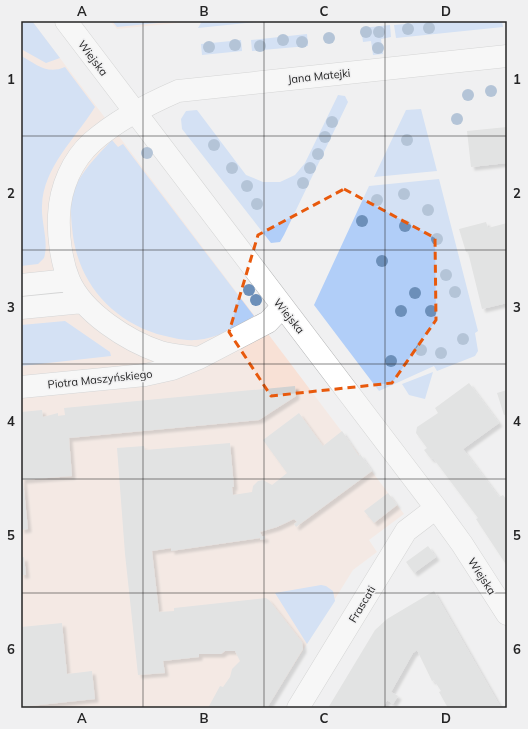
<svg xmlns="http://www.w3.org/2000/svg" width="528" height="729" font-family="Mulish,sans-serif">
<defs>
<filter id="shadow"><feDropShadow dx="3.5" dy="3.5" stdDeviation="1" flood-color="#0004"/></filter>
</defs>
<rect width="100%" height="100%" fill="#f0f0f1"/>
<path fill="#f8e1d6" d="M21 21H32L404 514 369 540 377 552 353 570 267 708H21Z
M110 21H187L188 22 117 29Z"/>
<path fill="#b1cef8" d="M21 21H32L60 58 46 63 21 49Z
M112 21H178L117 27Z
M202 21H267L198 28Z
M435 21H502L503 27 396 38 394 25Z
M390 25 391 37 381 39 383 54 373 55 371 41 363 42 361 28Z
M307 34 308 46 252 51 251 40Z
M241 40 242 51 202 55 201 44Z
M21 56C37 64 46 75 65 67L95 107C76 138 43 167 42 206 41 222 49 242 44 258L38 264 21 266Z
M338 95 345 96 348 102 284 235 280 242 271 243 182 129 181 119 186 111 197 110 246 175 263 182H280L295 175 305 163Z
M421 109 437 171 374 177 406 110Z
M112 140 118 147 123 144 254 316C234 328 219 338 196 340 183 341 169 337 157 334 108 318 76 279 72 227 71 217 70 204 73 194 79 173 98 155 112 140Z
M439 179 478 331 475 333 478 351 475 356 437 371 434 366 379 391 314 305 369 186Z
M65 321 110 352 111 356 21 366V325Z
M433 372 425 399 409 395 402 384Z
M321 585 326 586 333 591 335 601 307 644 275 593Z"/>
<path fill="#d1d2d2" filter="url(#shadow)" d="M507 127V163L471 167 467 131Z
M486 222 488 228 507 223V303L482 309 468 252H466L459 229Z
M469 383 499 423 463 449 499 497 503 495 507 500V566L476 519 478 518 433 458 431 459 424 450 427 448 416 433 417 427 438 413 435 408Z
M295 386 296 396 259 420 69 438 72 476 23 480 28 529 21 530V412L42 410 43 417 58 413V416L65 415 64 408Z
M507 390V414L504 415 497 393Z
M299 413 323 446 342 431 359 456 360 454 372 471 296 527 294 524 297 522 294 519 277 527 260 532 262 536H265V539L260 540V538L171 551V548L152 551 159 612 174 611V608L266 598 269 600 302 642 303 649 267 708H208L220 686 223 687 230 677 232 669 240 661 235 651H225L221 654H199V657L163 661 165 673 138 675 125 554 117 448 144 446 145 450 230 443 234 487H232L233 495 252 492 253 486 258 481 263 480 272 485 287 473 263 440Z
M388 493 397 505 374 523 364 511Z
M428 546 436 557 414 573 406 562Z
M24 557 26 575H21V558Z
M434 591 501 708H448L439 692 441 691 434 680 432 681 417 650 413 653 391 692 398 696 393 704 387 700 383 708H328L375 630 387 619Z
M62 623 67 674 92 671 95 699 21 707V627Z"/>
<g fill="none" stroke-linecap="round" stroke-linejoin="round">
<g stroke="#b3b4b5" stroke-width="23">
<path id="minor" d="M66 21 436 508 462 544 507 614
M21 285 69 280
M21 308 83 302
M199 358C187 356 172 356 160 352 128 341 83 313 69 280 61 261 58 235 59 215 60 188 72 160 92 142 117 120 148 104 178 91L507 56
M21 387 145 375 172 369 199 358 268 322 282 307
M298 708 406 531 436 508"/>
</g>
<use href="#minor" stroke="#fff" stroke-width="22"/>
</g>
<g fill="#6c8fb9">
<circle cx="429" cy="28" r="6"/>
<circle cx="408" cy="29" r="6"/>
<circle cx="366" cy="32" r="6"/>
<circle cx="379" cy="32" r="6"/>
<circle cx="329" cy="38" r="6"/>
<circle cx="283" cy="40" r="6"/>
<circle cx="302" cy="42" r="6"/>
<circle cx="235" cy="45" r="6"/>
<circle cx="260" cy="46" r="6"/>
<circle cx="209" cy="47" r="6"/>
<circle cx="378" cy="48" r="6"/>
<circle cx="491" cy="91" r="6"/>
<circle cx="468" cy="95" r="6"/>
<circle cx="457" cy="119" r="6"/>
<circle cx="332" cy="122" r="6"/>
<circle cx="325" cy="137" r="6"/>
<circle cx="407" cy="140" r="6"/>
<circle cx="214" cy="145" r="6"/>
<circle cx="147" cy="153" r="6"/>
<circle cx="318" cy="154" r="6"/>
<circle cx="232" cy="168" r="6"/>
<circle cx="310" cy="168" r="6"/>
<circle cx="303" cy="183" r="6"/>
<circle cx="247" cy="186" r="6"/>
<circle cx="404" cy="194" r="6"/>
<circle cx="377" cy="200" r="6"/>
<circle cx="257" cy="204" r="6"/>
<circle cx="428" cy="210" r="6"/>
<circle cx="362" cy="221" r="6"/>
<circle cx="405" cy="226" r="6"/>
<circle cx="437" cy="239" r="6"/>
<circle cx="382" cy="261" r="6"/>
<circle cx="446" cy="275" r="6"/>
<circle cx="249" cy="290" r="6"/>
<circle cx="455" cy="292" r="6"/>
<circle cx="415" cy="293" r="6"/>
<circle cx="256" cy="300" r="6"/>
<circle cx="401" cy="311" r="6"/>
<circle cx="431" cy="311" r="6"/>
<circle cx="463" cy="339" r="6"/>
<circle cx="421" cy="350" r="6"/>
<circle cx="441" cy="353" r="6"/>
<circle cx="391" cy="361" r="6"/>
</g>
<path d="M0 0H528V729H0ZM344 189 435 238 436 320 392 383 271 396 229 332 258 235Z" fill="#f0f0f1" fill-opacity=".55" fill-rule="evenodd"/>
<path fill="none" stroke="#e8590c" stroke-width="3" stroke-dasharray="8 5" stroke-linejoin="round" d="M344 189 435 238 436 320 392 383 271 396 229 332 258 235Z"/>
<path fill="none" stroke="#242425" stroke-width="1" stroke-opacity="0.55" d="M143 21V708M264 21V708M385 21V708M21 136H507M21 250H507M21 364H507M21 479H507M21 593H507"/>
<g text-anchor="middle" stroke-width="3" stroke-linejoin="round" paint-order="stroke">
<g font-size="11" fill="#242425" stroke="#f0f0f1">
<text transform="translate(93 58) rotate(53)" y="4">Wiejska</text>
<text transform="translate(319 76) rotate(-6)" y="4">Jana Matejki</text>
<text transform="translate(289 316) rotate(51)" y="4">Wiejska</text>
<text transform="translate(100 379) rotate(-6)" y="4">Piotra Maszyńskiego</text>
<text transform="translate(482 576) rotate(57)" y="4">Wiejska</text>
<text transform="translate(362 604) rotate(-59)" y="4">Frascati</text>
</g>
</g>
<rect width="528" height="729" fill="none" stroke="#f0f0f1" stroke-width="44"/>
<rect x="22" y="22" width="484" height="685" fill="none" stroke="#242425" stroke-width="1.5"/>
<g font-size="13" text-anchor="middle" font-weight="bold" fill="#242425">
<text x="82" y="16">A</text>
<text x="204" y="16">B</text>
<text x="324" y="16">C</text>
<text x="446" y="16">D</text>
<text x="11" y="84">1</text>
<text x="517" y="84">1</text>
<text x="11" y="198">2</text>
<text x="517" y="198">2</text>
<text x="11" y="312">3</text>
<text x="517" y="312">3</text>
<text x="11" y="426">4</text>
<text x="517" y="426">4</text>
<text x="11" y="540">5</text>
<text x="517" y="540">5</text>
<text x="11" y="654">6</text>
<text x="517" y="654">6</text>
<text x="82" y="723">A</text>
<text x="204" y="723">B</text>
<text x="324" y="723">C</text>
<text x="446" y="723">D</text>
</g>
</svg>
